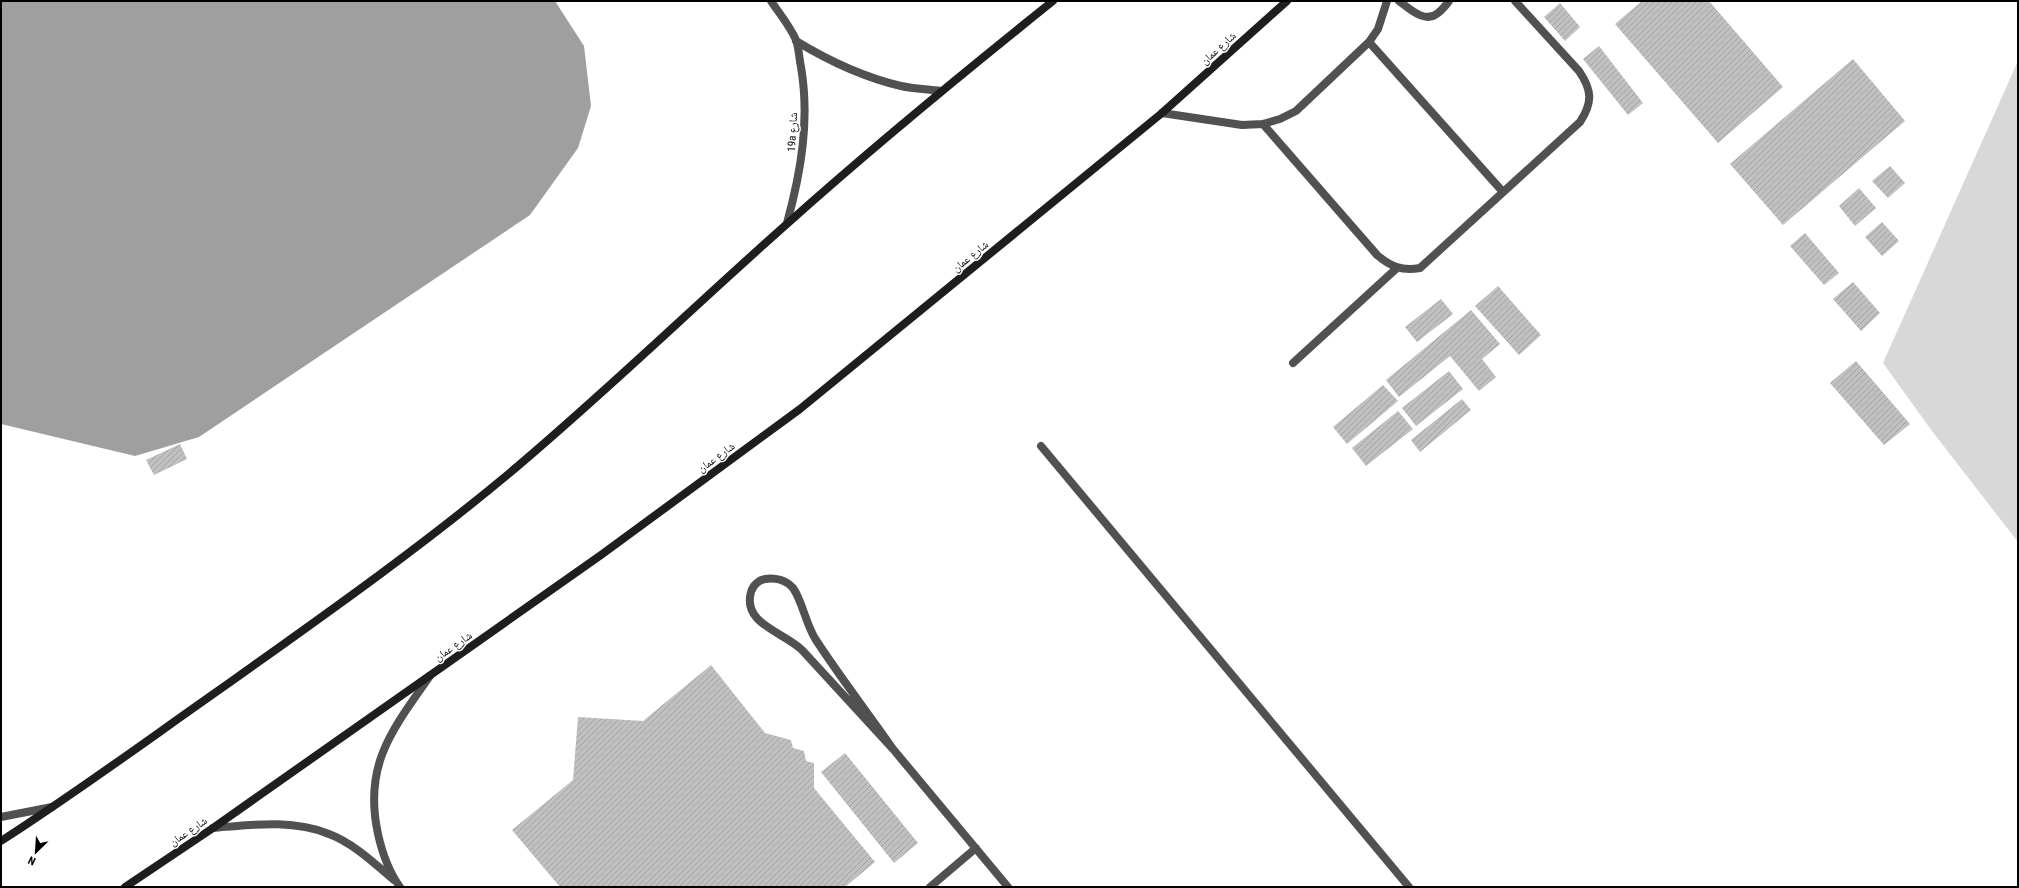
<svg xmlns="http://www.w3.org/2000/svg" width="2019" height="888" font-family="'Roboto Condensed','Noto Naskh Arabic',sans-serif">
<defs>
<pattern id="building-hatch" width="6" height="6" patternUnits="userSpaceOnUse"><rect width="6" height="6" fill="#c0c0c0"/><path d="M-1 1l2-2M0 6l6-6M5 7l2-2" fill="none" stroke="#a3a3a3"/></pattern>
</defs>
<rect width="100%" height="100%" fill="#fff"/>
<path fill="#d8d8d8" d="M2018 61V542L1932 431 1883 363Z"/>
<path fill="#9f9f9f" d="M1 1H555L584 46 591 106 578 148 530 215 199 437 135 456 1 424Z"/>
<path fill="url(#building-hatch)" d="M1642 1H1709L1783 87 1718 143 1615 24Z
M1560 3 1580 27 1565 41 1544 17Z
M1599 46 1643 103 1628 115 1583 59Z
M1853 59 1905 121 1783 225 1730 164Z
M1890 166 1905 183 1888 198 1872 181Z
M1859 188 1876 208 1855 226 1839 206Z
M1882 222 1899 241 1882 256 1865 237Z
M1805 233 1839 273 1824 285 1790 246Z
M1853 282 1880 313 1861 331 1833 299Z
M1498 286 1541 335 1519 355 1475 306Z
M1441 299 1453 314 1417 342 1405 327Z
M1471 310 1500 344 1482 359 1496 377 1479 391 1450 356 1399 397 1386 380Z
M1856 361 1910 424 1884 445 1830 383Z
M1449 371 1463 389 1416 426 1402 408Z
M1383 385 1398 401 1347 444 1333 427Z
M1462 399 1471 410 1420 452 1411 440Z
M1398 411 1413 429 1366 466 1352 448Z
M180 444 187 459 154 475 146 460Z
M711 665 765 733 791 740 793 748 804 751 806 761 814 763V788L875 862 845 887H560L512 830 573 780 578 717 643 721Z
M845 753 918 843 894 863 821 772Z"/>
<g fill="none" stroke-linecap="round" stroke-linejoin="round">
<path stroke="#515151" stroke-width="8" d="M1399 1C1410 9 1425 24 1438 13 1442 10 1446 5 1449 1
M1369 42 1503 192
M1162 113 1242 125 1263 124 1280 119 1296 111 1369 42 1378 29 1387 1
M1263 124 1377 255C1391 267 1402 271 1420 268L1580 122C1593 102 1592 90 1579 71L1515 1
M1293 363 1397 268
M1041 446 1409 887
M893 749C868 713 840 677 816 640 806 625 802 600 793 588 786 580 775 577 765 579 759 580 753 585 751 592 742 624 784 632 802 650L893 749 1008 887
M930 887 976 848"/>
<path stroke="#515151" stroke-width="8" d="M771 1C779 13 790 26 796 40 799 48 799 58 801 67 810 120 801 172 787 223
M796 41C829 61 862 77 901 86 914 89 927 89 941 91
M1 817 52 807
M213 828C251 825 292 819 329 834 353 843 374 863 394 880
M400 887C389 872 382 852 378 834 363 765 392 730 430 676"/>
<path stroke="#1e1e1e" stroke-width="8" d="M1 841C79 791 153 736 229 683 323 616 417 550 506 476 603 395 693 307 788 223 874 146 963 73 1053 1
M125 887 213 828 601 555 800 409 1162 113 1287 1"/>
</g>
<g text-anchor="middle" stroke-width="3" stroke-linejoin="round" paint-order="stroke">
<g font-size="11" fill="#000" stroke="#fff">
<text transform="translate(1218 48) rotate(-42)" y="4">شارع عمان</text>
<text transform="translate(792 132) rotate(-87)" y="4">19a شارع</text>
<text transform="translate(970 256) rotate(-39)" y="4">شارع عمان</text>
<text transform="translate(716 457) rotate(-36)" y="4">شارع عمان</text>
<text transform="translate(453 646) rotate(-35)" y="4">شارع عمان</text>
<text transform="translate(188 831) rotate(-34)" y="4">شارع عمان</text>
</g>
</g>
<rect width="2019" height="888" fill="none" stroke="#000000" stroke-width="4"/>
<g transform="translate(36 852) rotate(205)" stroke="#ffffff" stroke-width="3" paint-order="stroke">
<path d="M0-3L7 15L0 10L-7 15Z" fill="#000000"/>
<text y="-6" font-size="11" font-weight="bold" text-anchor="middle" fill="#000000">N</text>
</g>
</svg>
